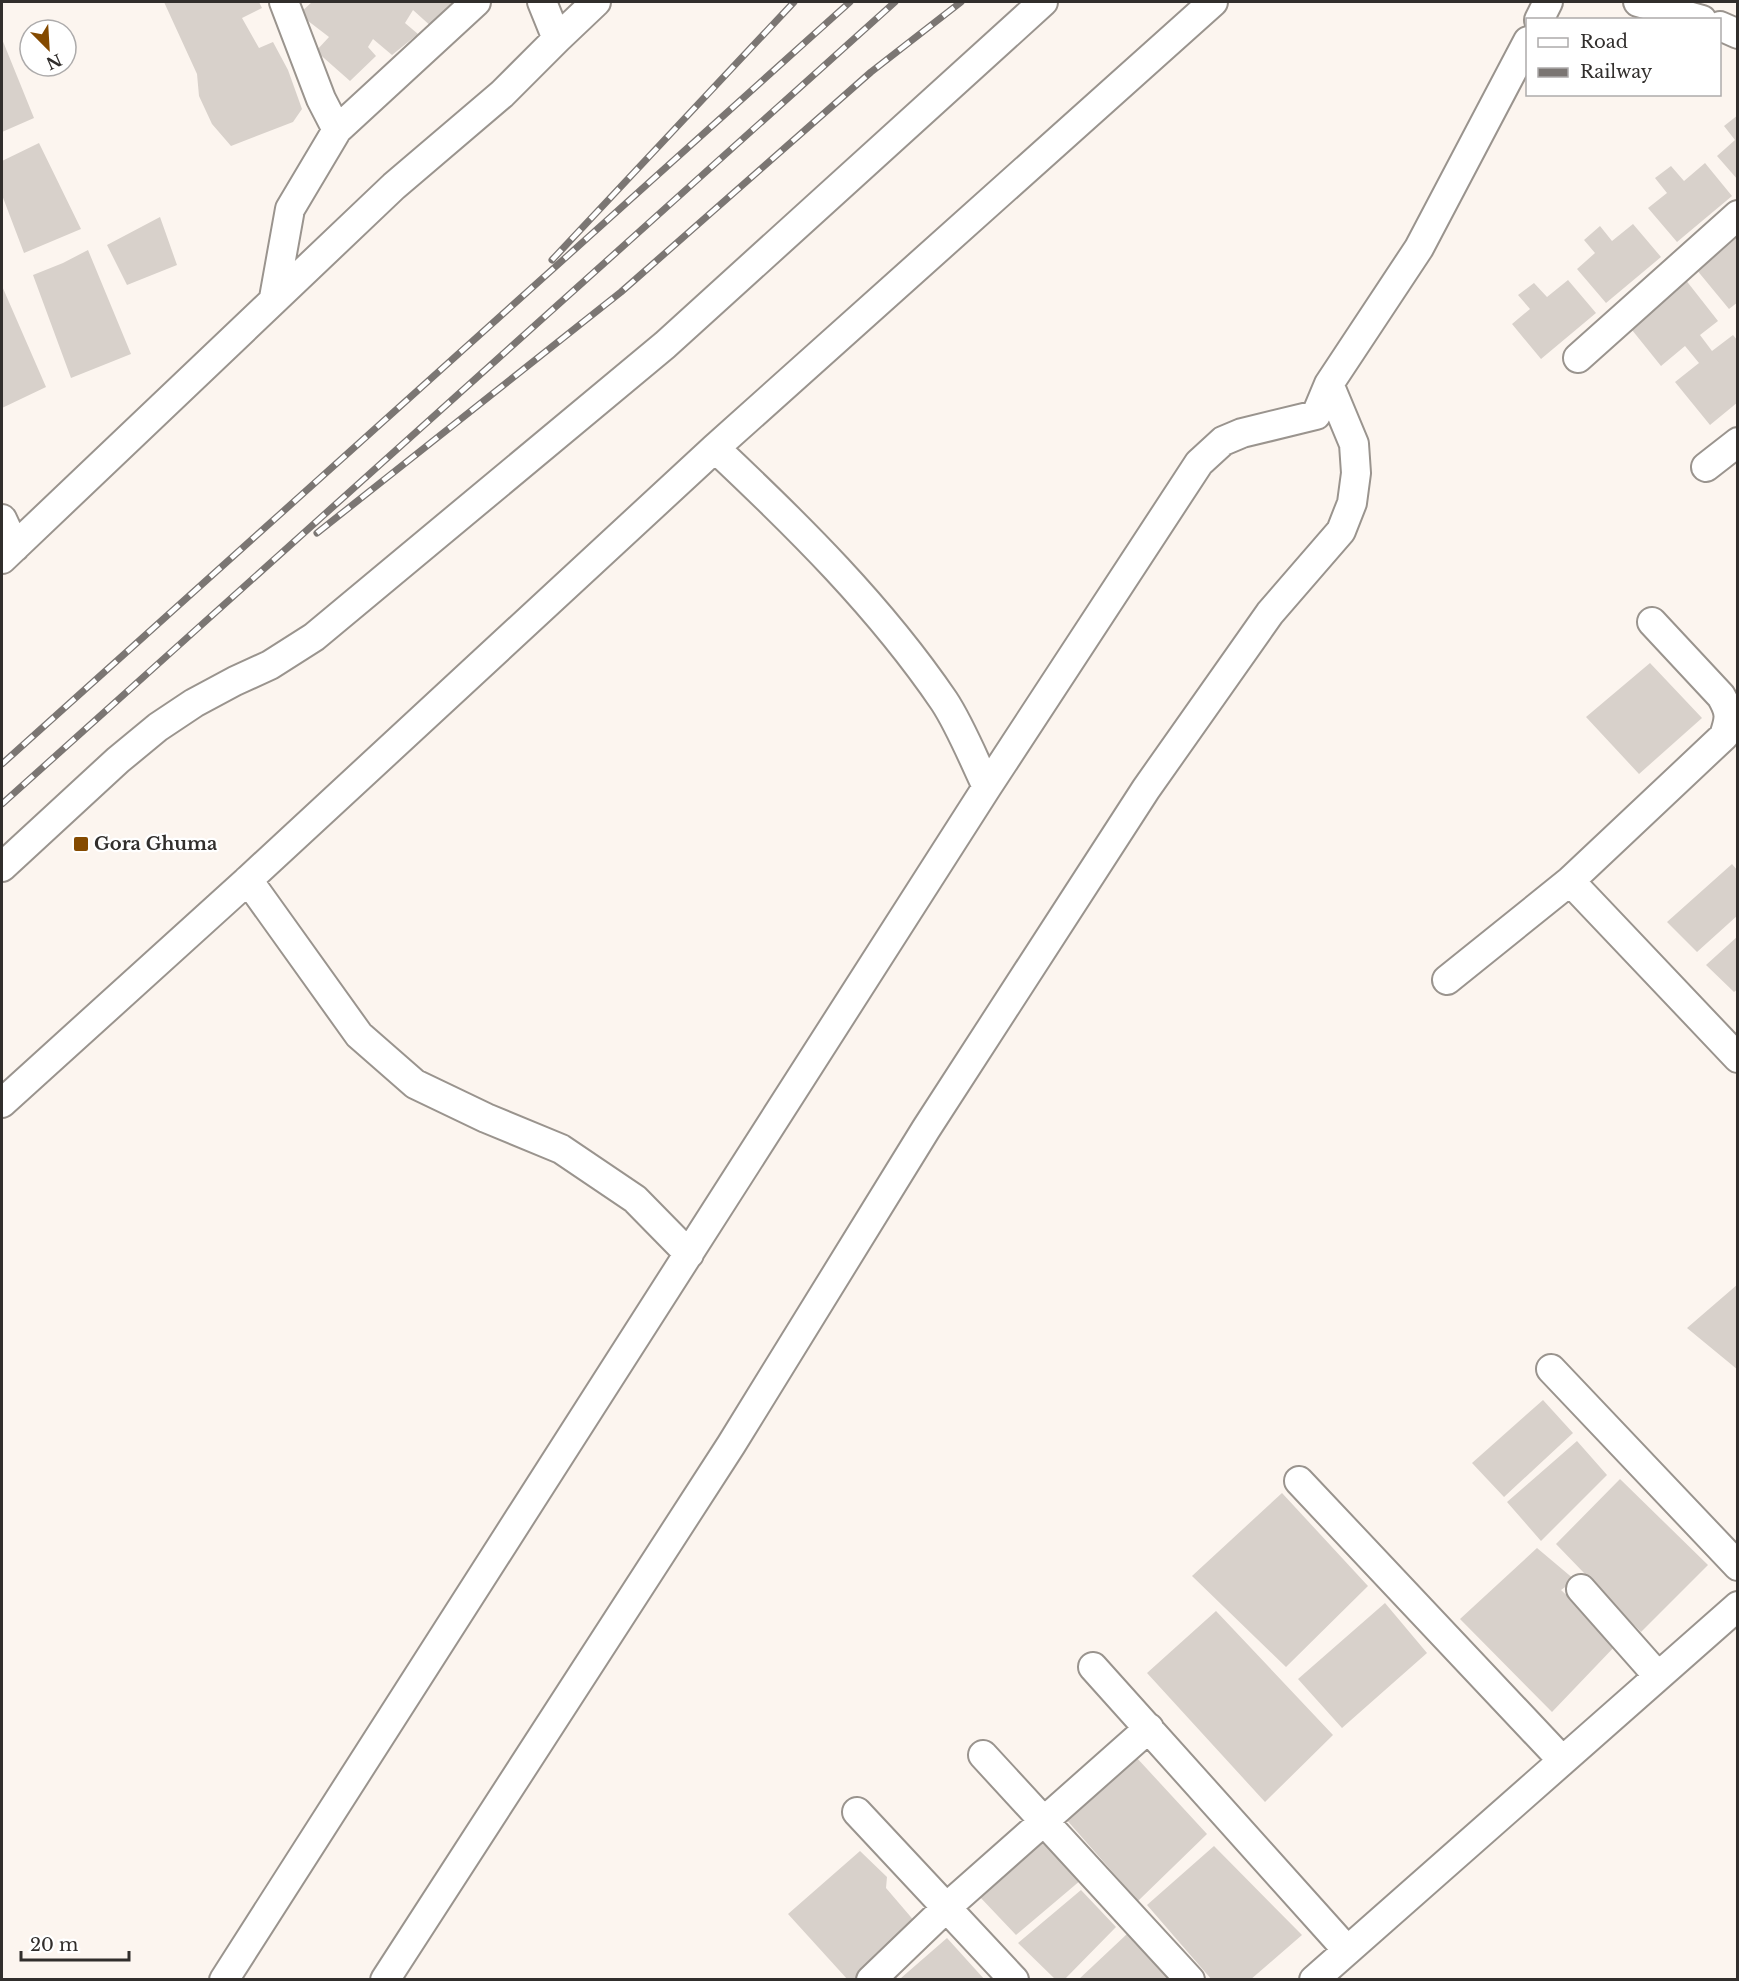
<svg xmlns="http://www.w3.org/2000/svg" width="1739" height="1981" font-family="'Libre Baskerville',serif">
<rect width="100%" height="100%" fill="#fcf5ef"/>
<path fill="#d8d1cb" d="M164 2H259L262 8 242 18 259 48 273 42 288 70 302 109 293 122 231 146 212 124 199 96 197 74Z
M312 2H456L433 28 413 10 405 23 418 34 392 55 373 39 368 47 376 56 350 81 316 51 329 37 299 14Z
M2 39 34 118 2 132Z
M1738 115V180L1717 156 1735 140 1724 126Z
M39 143 81 229 24 253 2 195V161Z
M1705 163 1732 196 1677 242 1648 208 1667 193 1655 178 1671 166 1684 181Z
M160 217 177 265 127 285 107 245Z
M1633 224 1661 257 1606 303 1577 269 1595 253 1584 240 1600 226 1612 241Z
M1738 236V302L1729 309 1696 269Z
M88 250 131 354 71 378 33 275 63 263Z
M1685 279 1718 321 1700 335 1712 351 1733 335 1738 341V402L1710 425 1675 382 1699 363 1685 346 1661 366 1628 325Z
M1568 280 1596 313 1541 359 1512 324 1530 309 1518 295 1534 283 1547 297Z
M2 286 46 387 2 408Z
M1650 663 1702 718 1639 774 1586 717Z
M1732 864 1738 871V915L1697 952 1667 922Z
M1738 936V989L1734 992 1706 965Z
M1738 1284V1370L1687 1328Z
M1543 1400 1573 1433 1504 1497 1472 1463Z
M1577 1441 1607 1475 1541 1541 1507 1502Z
M1620 1479 1708 1565 1641 1632 1556 1544Z
M1282 1493 1368 1586 1286 1667 1192 1576Z
M1537 1548 1575 1580 1561 1590 1618 1643 1552 1712 1460 1619Z
M1385 1603 1427 1653 1342 1728 1298 1679Z
M1216 1611 1333 1735 1265 1802 1147 1673Z
M1136 1757 1207 1834 1138 1901 1065 1818Z
M1040 1840 1081 1880 1016 1935 979 1896Z
M1214 1846 1302 1935 1250 1980H1212L1147 1905Z
M860 1851 887 1877 886 1888 916 1923 856 1980H848L788 1914Z
M1081 1890 1116 1927 1064 1980H1056L1018 1943Z
M1127 1934 1169 1980H1078Z
M947 1938 985 1980H902L901 1978Z"/>
<g fill="none" stroke-linecap="round" stroke-linejoin="round">
<g stroke="#9a948e" stroke-width="32">
<path id="minor" d="M284 2 321 99 337 130
M1638 2 1702 20
M1539 20 1548 2
M1720 26 1738 34
M557 39 596 2
M274 298 290 209 337 130 476 2
M1578 358 1738 215
M715 448C798 526 880 607 944 701 960 725 974 760 987 787
M1706 467 1738 442
M2 519 15 547
M2 559 394 186 502 94 557 39 542 2
M2 867 118 760 158 727 194 703 235 681 270 665 314 637 665 345 1043 2
M248 880 359 1035 415 1084 486 1118 561 1149 635 1199 689 1254
M1570 881 1738 1058
M1447 980 1570 881 1724 736C1730 718 1731 713 1721 696L1652 622
M2 1103 248 880 715 448 1213 2
M1551 1369 1738 1566
M1299 1481 1562 1760
M1581 1589 1658 1676
M1093 1667 1347 1950
M983 1755 1190 1980
M857 1812 1014 1980
M224 1980 987 787 1199 463 1223 441 1242 433 1316 415 1329 384 1419 248 1528 41
M385 1980 731 1445 926 1129 1146 789 1270 613 1341 531 1352 503 1356 473 1354 444 1329 384
M871 1980 947 1907 1149 1728
M1314 1980 1738 1606"/>
</g>
<use href="#minor" stroke="#fff" stroke-width="28"/>
<g stroke="#7b7673" stroke-width="7">
<path id="rail" d="M552 260 794 2
M317 533 621 292 871 72 961 2
M2 764 850 2
M2 804 895 2"/>
</g>
<use href="#rail" stroke="#fff" stroke-width="4.5" stroke-dasharray="14" stroke-linecap="butt"/>
</g>
<rect fill="#844a00" stroke="#fff" stroke-width="2" x="73" y="836" width="16" height="16" rx="3"/>
<g text-anchor="middle" stroke-width="4.5" stroke-linejoin="round" paint-order="stroke">
<g font-size="18" font-weight="bold" fill="#312e2c" stroke="#fff" text-anchor="start">
<text x="94" y="850">Gora Ghuma</text>
</g>
</g>
<rect width="1739" height="1981" fill="none" stroke="#312e2c" stroke-width="6"/>
<rect x="1526" y="18" width="195" height="78" fill="#ffffff" stroke="#adabab" stroke-width="1.5"/>
<rect x="1538" y="38" width="30" height="9" fill="#ffffff" stroke="#adabab" stroke-width="1.5"/>
<text x="1580" y="48" font-size="18" fill="#312e2c">Road</text>
<rect x="1538" y="68" width="30" height="9" fill="#7b7673" stroke="#adabab" stroke-width="1.5"/>
<text x="1580" y="78" font-size="18" fill="#312e2c">Railway</text>
<g transform="translate(48 48) rotate(156)"><circle r="28" fill="#ffffff" stroke="#adabab" stroke-width="1.5"/>
<path d="M0-4.5L10 22L0 15L-10 22Z" fill="#844a00"/>
<text y="-9" font-size="16" font-weight="bold" text-anchor="middle" fill="#312e2c">N</text>
</g>
<path d="M21 1951v9h108v-9" fill="none" stroke="#312e2c" stroke-width="3"/>
<text x="30" y="1951" font-size="18" fill="#312e2c" stroke="#ffffff" stroke-width="4.5" paint-order="stroke">20 m</text>
</svg>
